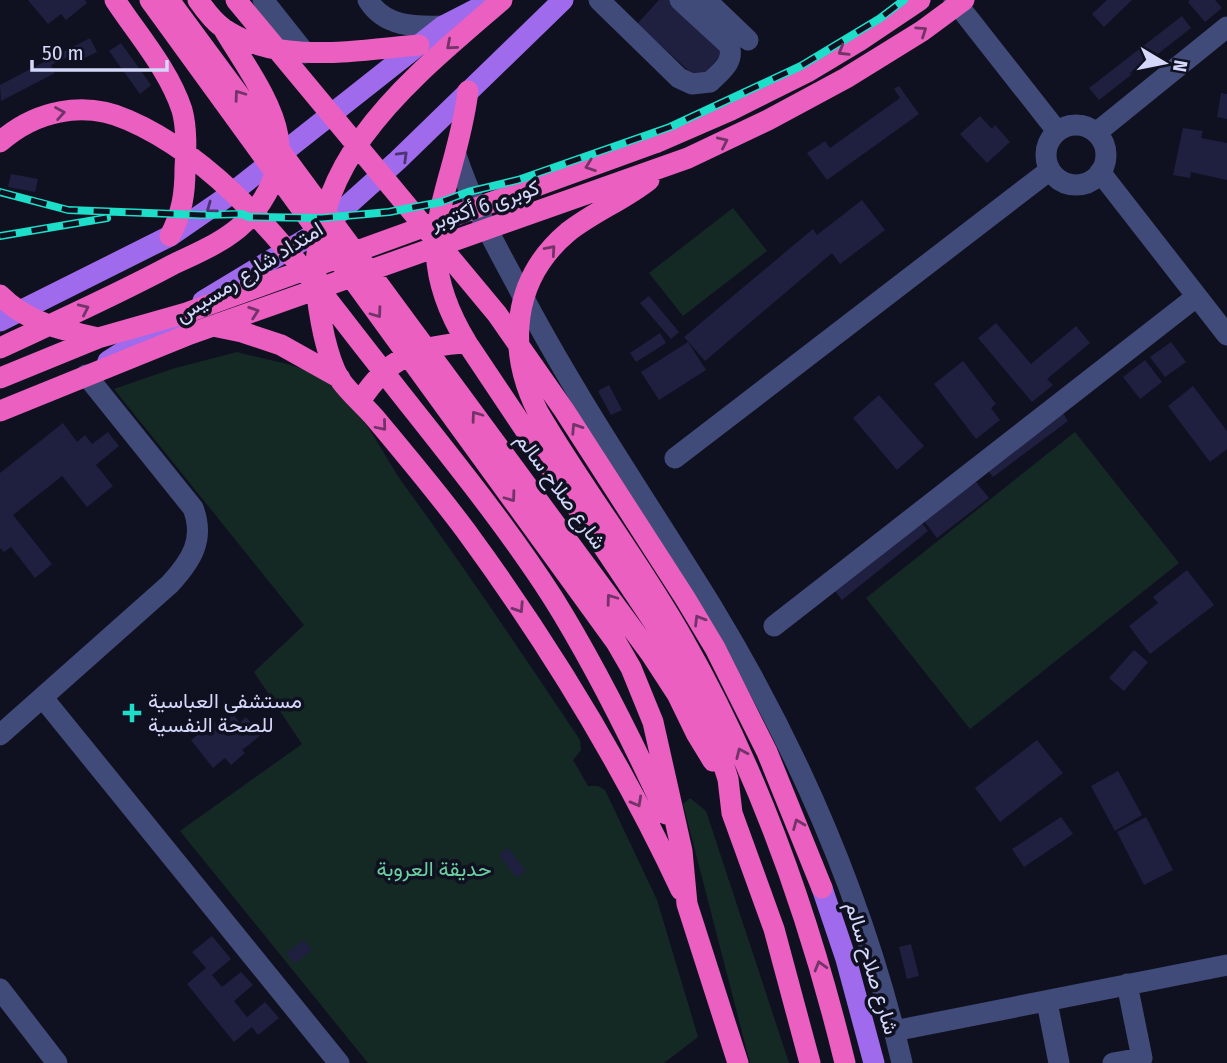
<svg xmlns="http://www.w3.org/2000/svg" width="1227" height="1063" font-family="'Fira Sans Condensed',Vazirmatn,sans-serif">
<rect width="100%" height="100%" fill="#101120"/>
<path fill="#142924" d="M733 208 767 251 683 316 649 273Z
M237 352C266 360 303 364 328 382 364 408 381 454 407 489 467 571 523 655 580 740L581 750 573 760 588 786H598L605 790 657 900 698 1037 664 1063H368L180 831 302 744 254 672 304 625 114 389 172 369Z
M1075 432 1179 563 970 729 866 598Z
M690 798 706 811 789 1063H750L683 804Z"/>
<path fill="#1f1f3f" d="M28 0H85L87 3 66 20 61 14 48 24Z
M659 0H676L728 47 699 80 637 24Z
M1107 0H1132L1104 27 1092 14Z
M1190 0H1215L1222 8 1205 22 1188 2Z
M1182 16 1191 28 1099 100 1089 88Z
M90 38 97 52 82 59 78 52 51 65 55 73 1 101 0 85Z
M121 43 151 85 140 94 109 51Z
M899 86 919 114 827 180 807 153 825 141 830 148 900 98 894 89Z
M1221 93 1227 94V119L1217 117Z
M980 116 992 129 995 125 1010 142 987 163 960 134Z
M1183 128 1203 131 1201 138 1227 143V180L1191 172 1190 178 1173 175Z
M11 174 38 179 35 192 8 187Z
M862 200 885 230 840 264 832 253 705 361 684 337 813 229 817 235Z
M649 296 679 332 671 339 640 303Z
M996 323 1031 364 1076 326 1090 343 1047 379 1053 385 1032 402 978 338Z
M660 333 666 343 636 362 630 353Z
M688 342 706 370 659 400 641 372Z
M1171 342 1186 362 1165 377 1150 357Z
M1145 360 1162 382 1140 399 1123 377Z
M963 361 996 404 991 408 1000 420 976 439 934 384Z
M609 385 622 410 611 415 598 391Z
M1193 386 1227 431V449L1210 462 1168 406Z
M879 395 924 446 897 470 853 418Z
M1059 408 1068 421 993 477 984 465Z
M63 423 77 442 85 435 92 444 108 432 119 446 96 465 113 486 87 507 62 476 13 515 52 564 35 578 11 547 4 552 0 548V473Z
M972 477 989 498 937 538 921 517Z
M918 518 928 531 842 600 832 587Z
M1187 570 1214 605 1150 654 1129 626 1158 603 1153 597Z
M1134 650 1148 662 1124 691 1109 678Z
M233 714 240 723 246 717 261 735 242 750 245 753 231 765 225 758 213 768 191 740 214 721 217 726Z
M1037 740 1063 773 1000 822 975 788Z
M1118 771 1142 815 1115 831 1091 786Z
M1061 817 1073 834 1024 867 1012 849Z
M1146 817 1173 870 1144 885 1117 832Z
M508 848 526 871 517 878 499 855Z
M212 936 231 959 212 975 222 987 241 972 253 985 234 1001 247 1017 265 1002 279 1018 258 1035 252 1027 234 1042 187 984 206 968 192 952Z
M304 940 312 950 294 964 286 953Z
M911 944 919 976 907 979 899 947Z"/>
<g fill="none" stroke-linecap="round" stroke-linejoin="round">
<path stroke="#414b79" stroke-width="21" d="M263 0 305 53
M368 0C384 27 415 27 443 26
M599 0 679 78 692 84 710 82C721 71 735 62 729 45L680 0
M706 0 748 40
M954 0 1057 131
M1046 155a30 30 0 1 1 60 0a30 30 0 1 1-60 0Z
M1096 133 1227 27
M456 155C473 206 494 242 519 289 576 398 646 500 711 605 798 748 864 900 902 1063
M1100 172 1227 335
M675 458 1050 170
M774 626 1196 297
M43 698 339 1063
M0 735 170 584C192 560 205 539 193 508L86 375
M0 989 57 1063
M1047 1002 1059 1063
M894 1031 1227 965
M1113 1063 1142 1058 1127 984"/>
<path stroke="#a06aec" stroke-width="21" d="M203 301 319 231 398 160 563 0
M0 321 170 236 228 196 443 26 494 0
M108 361 176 318
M822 888 846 959 874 1063"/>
<path stroke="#ea5fbf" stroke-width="21" d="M115 0C138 35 169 70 182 110 187 128 186 150 185 169 185 194 182 213 170 236
M150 0 616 642 631 668 653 722 682 851 687 904 738 1063
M169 0 651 654 677 694 696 733 713 761
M198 0C205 10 213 21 223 28 277 66 358 50 419 45
M236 0 497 314 564 410 685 598 715 648 767 752 822 888
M502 0C411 79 304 160 317 295 320 319 327 357 339 378 347 391 365 406 375 418 406 455 437 492 466 531 548 643 622 764 681 890
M468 91C455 195 404 240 467 343L659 630 692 685 720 754 728 779 732 813 774 929 810 1063
M0 142C35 111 83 100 128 120 230 164 305 272 372 357 433 436 499 514 553 598 596 667 632 740 666 814
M649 180C624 200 593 212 568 232 512 279 506 349 538 412 583 489 639 561 683 639 759 772 809 915 845 1063
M0 295C26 322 62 330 98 338
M213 326 242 332 281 345 340 378
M0 348C58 321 116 295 172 265 197 253 225 242 245 222 267 200 283 168 278 136 272 100 241 59 223 28
M0 378 98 338 186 313 655 143 731 110 809 71 859 41 920 0
M361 400C387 359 418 345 467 343
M0 411 190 334 688 158 768 120 846 78 922 31 964 0"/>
<g stroke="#1ddec9" stroke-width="8">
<path id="rail" d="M0 192 68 210 201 215 242 214 249 217 322 218 389 212 441 202 468 192 518 180 670 127 801 66 879 19 904 0
M0 236 107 218"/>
</g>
<use href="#rail" stroke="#101120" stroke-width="5" stroke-dasharray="16" stroke-linecap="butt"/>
</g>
<defs><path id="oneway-chevron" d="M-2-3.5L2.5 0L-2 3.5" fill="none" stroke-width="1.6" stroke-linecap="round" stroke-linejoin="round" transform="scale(1.75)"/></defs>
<g stroke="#723468">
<use href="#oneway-chevron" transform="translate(922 31) rotate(-34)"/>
<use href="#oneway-chevron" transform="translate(451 45) rotate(139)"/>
<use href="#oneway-chevron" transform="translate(843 51) rotate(149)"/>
<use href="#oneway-chevron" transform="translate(239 95) rotate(-126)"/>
<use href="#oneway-chevron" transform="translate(60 113) rotate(-10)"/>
<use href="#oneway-chevron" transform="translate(723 142) rotate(-25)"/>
<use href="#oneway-chevron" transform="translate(590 166) rotate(160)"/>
<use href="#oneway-chevron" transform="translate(551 250) rotate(-49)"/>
<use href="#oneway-chevron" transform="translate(84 309) rotate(-25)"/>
<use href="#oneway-chevron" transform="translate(254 312) rotate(-19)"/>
<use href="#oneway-chevron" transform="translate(377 313) rotate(54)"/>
<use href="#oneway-chevron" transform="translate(476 416) rotate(-126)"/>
<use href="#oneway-chevron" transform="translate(382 426) rotate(50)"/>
<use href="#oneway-chevron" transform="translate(576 428) rotate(-123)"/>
<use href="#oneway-chevron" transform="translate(511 497) rotate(54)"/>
<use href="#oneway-chevron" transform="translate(611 599) rotate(-126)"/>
<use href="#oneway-chevron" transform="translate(519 608) rotate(57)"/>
<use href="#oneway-chevron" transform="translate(699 620) rotate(-121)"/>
<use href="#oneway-chevron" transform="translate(741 753) rotate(-114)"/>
<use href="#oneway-chevron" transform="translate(637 802) rotate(61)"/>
<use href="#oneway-chevron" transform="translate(798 824) rotate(-112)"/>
<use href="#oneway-chevron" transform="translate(820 966) rotate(-106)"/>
</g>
<g stroke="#4a3572">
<use href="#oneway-chevron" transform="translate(403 156) rotate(-44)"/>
<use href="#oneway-chevron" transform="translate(211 208) rotate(144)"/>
</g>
<path fill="#1ddec9" stroke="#101120" stroke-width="2.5" d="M128.5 702.5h7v7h7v7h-7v7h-7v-7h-7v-7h7z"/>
<g text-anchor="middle" stroke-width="7" stroke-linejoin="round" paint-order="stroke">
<g font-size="21" fill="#d5d8fa" stroke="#101120">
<text transform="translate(485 205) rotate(-19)" y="7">كوبرى 6 أكتوبر</text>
<text transform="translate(249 272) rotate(-32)" y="7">امتداد شارع رمسيس</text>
<text transform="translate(561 491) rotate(54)" y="7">شارع صلاح سالم</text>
<text transform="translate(872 968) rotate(73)" y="7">شارع صلاح سالم</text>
</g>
<g font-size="21" fill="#d5d8fa" stroke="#101120" text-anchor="start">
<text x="148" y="708">مستشفى العباسية<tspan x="148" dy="24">للصحة النفسية</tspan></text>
</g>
<g font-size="21" fill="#6ad0a1" stroke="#101120">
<text x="434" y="876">حديقة العروبة</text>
</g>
</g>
<g transform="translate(1164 63) rotate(100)" stroke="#101120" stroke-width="5" paint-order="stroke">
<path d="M0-5L12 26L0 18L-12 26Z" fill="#d5d8fa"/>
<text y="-10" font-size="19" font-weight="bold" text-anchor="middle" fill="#d5d8fa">N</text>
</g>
<path d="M32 60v10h135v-10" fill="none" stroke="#d5d8fa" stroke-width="3.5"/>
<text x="42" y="60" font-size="21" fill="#d5d8fa" stroke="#101120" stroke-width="5" paint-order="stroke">50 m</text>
</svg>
